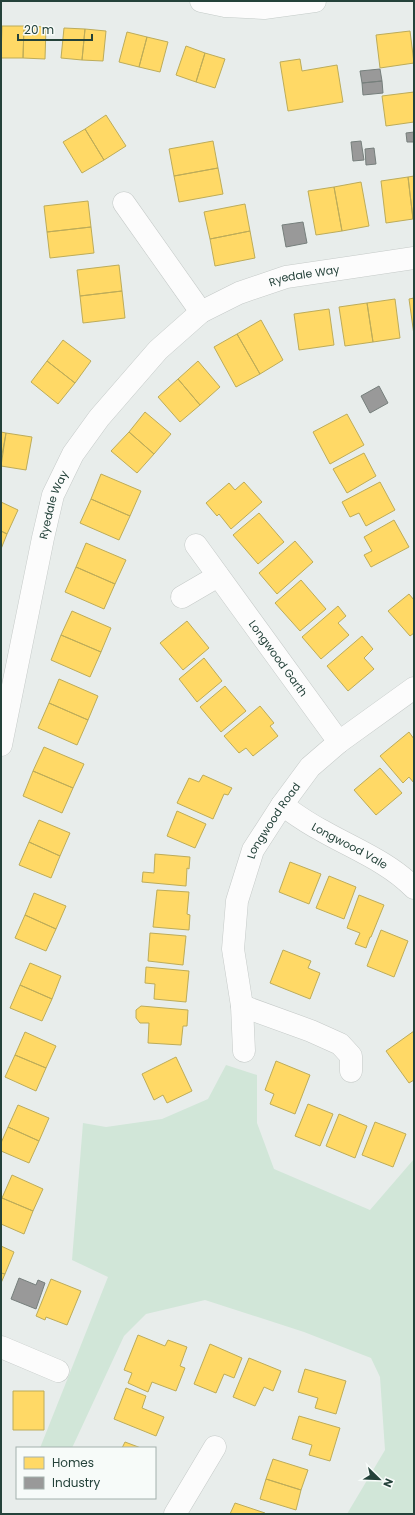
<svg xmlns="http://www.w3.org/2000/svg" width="415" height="1515" font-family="Poppins,sans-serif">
<rect width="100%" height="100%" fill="#e8edeb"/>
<path fill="#d1e6d8" d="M226 1065 257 1075V1123L274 1169 370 1210 414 1159V1514H347L385 1450 380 1377 371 1358 304 1332 205 1300 146 1314 124 1336 72 1448H40L108 1277 72 1260 83 1123 106 1127 162 1119 208 1099Z"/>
<path fill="#ffd966" stroke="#bdac59" d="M2 26H24L23 58H1Z
M24 26 46 27 45 59 23 58Z
M64 28 85 29 82 60 61 58Z
M85 29 106 31 103 61 82 60Z
M410 31 414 63 380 68 376 35Z
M127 32 147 37 139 67 119 62Z
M147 37 168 42 160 72 139 67Z
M186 46 205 53 196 82 176 75Z
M205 53 225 59 215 88 196 82Z
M300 59 302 71 337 65 343 102 288 111 280 62Z
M414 92V122L386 126 382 96Z
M106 115 126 146 104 160 85 129Z
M85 129 104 160 82 173 63 142Z
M213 141 218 168 174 176 169 149Z
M218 168 223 194 179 202 174 176Z
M414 176V219H413L408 177Z
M408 177 413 219 386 223 381 181Z
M361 182 369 226 342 231 334 187Z
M334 187 342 231 316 235 308 191Z
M88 201 91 227 47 232 44 206Z
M245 204 250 231 210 239 204 212Z
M91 227 94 253 50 258 47 232Z
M250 231 255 258 215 266 210 239Z
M119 265 122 291 80 296 77 270Z
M122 291 125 318 83 323 80 296Z
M414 298V335L409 299Z
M395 299 400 338 373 342 367 303Z
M367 303 373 342 345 346 339 307Z
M329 309 334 345 299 350 294 314Z
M261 320 283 360 260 374 237 334Z
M237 334 260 374 236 387 214 347Z
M63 340 91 361 75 383 47 361Z
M47 361 75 383 58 404 31 382Z
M198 361 220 387 200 405 178 379Z
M178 379 200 405 180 422 158 397Z
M145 412 171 434 154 454 129 432Z
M347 414 364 445 330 464 313 432Z
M1 432 6 433 1 460Z
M129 432 154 454 137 473 111 451Z
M6 433 32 437 26 470 1 466Z
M364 453 376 476 347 493 333 469Z
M101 474 141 491 130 516 91 499Z
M244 482 262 502 231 529 219 514 217 516 206 503 229 483 235 490Z
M380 482 395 510 366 526 359 513 350 517 342 502Z
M91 499 130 516 119 540 80 523Z
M1 502 18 510 7 534 1 531Z
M259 513 284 542 258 564 233 535Z
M394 520 409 547 371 567 364 555 372 551 364 537Z
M1 531 7 534 1 549Z
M295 541 313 562 277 594 259 573Z
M86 543 126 560 115 584 76 567Z
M76 567 115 584 104 609 65 592Z
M301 580 326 609 300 631 275 603Z
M409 594 414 600V633L410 636 388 611Z
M338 606 346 616 338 623 349 635 321 659 302 637Z
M72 611 111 628 101 652 61 635Z
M187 621 209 648 183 670 160 643Z
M61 635 101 652 90 677 51 660Z
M362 636 373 649 364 658 374 669 348 691 327 666Z
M204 658 222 681 197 702 179 679Z
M59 679 98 696 88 720 49 703Z
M225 686 246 711 221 732 200 707Z
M49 703 88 720 77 745 38 728Z
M260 706 274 723 270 726 278 736 253 756 246 748 239 753 224 736Z
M409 732 414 739V783L409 777 403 783 380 756Z
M44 747 84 764 73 788 33 771Z
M380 768 402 793 376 815 354 790Z
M33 771 73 788 62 813 23 796Z
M203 775 232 788 228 795 224 794 213 819 177 803 189 778 199 782Z
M177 811 206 824 195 848 167 836Z
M39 820 70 833 60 856 29 842Z
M29 842 60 856 51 878 19 865Z
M155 854 190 857 189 869 187 868 186 886 142 882 143 872 154 873Z
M290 862 321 874 309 904 279 892Z
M329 876 356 887 344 919 316 908Z
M157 890 189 892 187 914 190 915 189 930 153 927Z
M34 893 66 906 56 929 25 915Z
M359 895 384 905 371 937H370L366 948 355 944 360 933 347 928Z
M25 915 56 929 46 951 15 938Z
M381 930 408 941 394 977 367 966Z
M150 933 186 936 183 965 148 961Z
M283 950 311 961 308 968 320 973 310 999 270 983Z
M30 963 61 976 52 999 20 985Z
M146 967 189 971 186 1002 154 999 155 984 145 983Z
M20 985 52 999 42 1021 10 1008Z
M141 1006 188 1010 187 1026H183L181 1045 148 1043 149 1023H140L136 1018V1010Z
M414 1031V1080L409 1083 386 1051Z
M25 1032 56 1046 46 1068 15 1055Z
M15 1055 46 1068 36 1091 5 1077Z
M176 1057 192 1091 167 1103 163 1095 154 1100 142 1074Z
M276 1061 310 1075 295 1114 270 1104 274 1094 265 1090Z
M308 1104 333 1114 320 1146 295 1136Z
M18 1105 49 1118 39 1141 8 1127Z
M339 1114 367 1126 355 1158 326 1146Z
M375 1122 406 1134 393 1167 362 1155Z
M8 1127 39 1141 29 1163 1 1151V1143Z
M12 1175 43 1189 33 1211 2 1198Z
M2 1198 33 1211 24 1234 1 1224V1201Z
M1 1246 14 1252 5 1274 1 1273Z
M1 1273 5 1274 1 1283Z
M51 1279 81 1291 67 1325 46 1317 45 1320 36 1316Z
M138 1335 165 1346 168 1340 187 1347 180 1366 185 1368 176 1391 152 1382 148 1392 128 1383 132 1373 124 1370Z
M210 1344 242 1358 234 1378 224 1374 216 1393 194 1384Z
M249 1358 281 1371 273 1391 264 1387 255 1406 233 1397Z
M305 1369 346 1381 336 1414 315 1408 318 1398 298 1392Z
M126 1388 146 1396 142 1408 164 1417 156 1436 114 1419Z
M13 1391H44V1430H13Z
M299 1416 340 1428 330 1461 309 1455 312 1445 292 1439Z
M125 1442 141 1448H122Z
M273 1459 308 1470 301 1490 266 1479Z
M266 1479 301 1490 296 1510 260 1499Z
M235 1503 265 1513 264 1514H230Z"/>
<path fill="#999" stroke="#767f7c" d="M380 69 382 81 362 83 360 71Z
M382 81 383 93 363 95 362 83Z
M414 132V142H407L406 133Z
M361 141 364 160 353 161 351 142Z
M374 148 376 164 366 165 365 149Z
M303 222 307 243 286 247 282 225Z
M379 386 388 403 370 413 361 396Z
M19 1278 36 1285 38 1280 45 1283 36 1309 11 1299Z"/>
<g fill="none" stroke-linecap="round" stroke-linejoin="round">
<g stroke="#c5cac8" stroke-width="23">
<g id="street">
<path d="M124 203 201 312"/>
<path id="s1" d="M196 545 339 742"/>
<path d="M182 597 218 576"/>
<path id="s2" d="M1 745 43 538 53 495 73 454 99 418 158 350 201 312 239 293 286 277 414 258"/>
<path id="s3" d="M282 805C295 814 307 823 321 830 352 848 389 862 414 888"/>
<path d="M242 1006 311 1031 340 1044 351 1056V1071"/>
<path id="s4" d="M244 1051 242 1006 233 949 237 901 253 850 282 805 310 767 339 742 414 688"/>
<path d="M1 1347 58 1371"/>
<path d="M175 1514 215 1447"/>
</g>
</g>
<g stroke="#c3cbc8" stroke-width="23">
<path id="secondary" d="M201 1 225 6 264 8 315 1"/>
</g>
<use href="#street" stroke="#fcfcfc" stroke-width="22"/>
<use href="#secondary" stroke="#fcfcfc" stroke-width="22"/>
</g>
<g text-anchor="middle" stroke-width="4" stroke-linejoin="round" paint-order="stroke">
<g font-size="11" fill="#24423a" stroke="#f7fbf9">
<text dy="4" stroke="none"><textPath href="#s2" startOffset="603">Ryedale Way</textPath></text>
<text dy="4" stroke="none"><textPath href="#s2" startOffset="246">Ryedale Way</textPath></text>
<text dy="4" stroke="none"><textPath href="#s1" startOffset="140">Longwood Garth</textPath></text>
<text dy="4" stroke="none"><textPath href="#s4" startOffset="240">Longwood Road</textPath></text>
<text dy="4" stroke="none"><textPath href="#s3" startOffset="79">Longwood Vale</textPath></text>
</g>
</g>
<rect width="415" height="1515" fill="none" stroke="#24423a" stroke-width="4"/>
<rect x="16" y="1447" width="140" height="52" fill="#f7fbf9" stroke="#a3b1ad"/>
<rect x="24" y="1457" width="20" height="12" fill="#ffd966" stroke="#a3b1ad"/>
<text x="52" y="1467" font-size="12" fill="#24423a">Homes</text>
<rect x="24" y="1477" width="20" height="12" fill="#999999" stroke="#a3b1ad"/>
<text x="52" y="1487" font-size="12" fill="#24423a">Industry</text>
<g transform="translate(379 1479) rotate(113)" stroke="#f7fbf9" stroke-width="3" paint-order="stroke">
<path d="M0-3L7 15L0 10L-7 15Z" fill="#24423a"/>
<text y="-6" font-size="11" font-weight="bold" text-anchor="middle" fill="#24423a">N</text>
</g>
<path d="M18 34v6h74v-6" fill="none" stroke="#24423a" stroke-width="2"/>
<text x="24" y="34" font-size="12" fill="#24423a" stroke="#f7fbf9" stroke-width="3" paint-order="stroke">20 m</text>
</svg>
